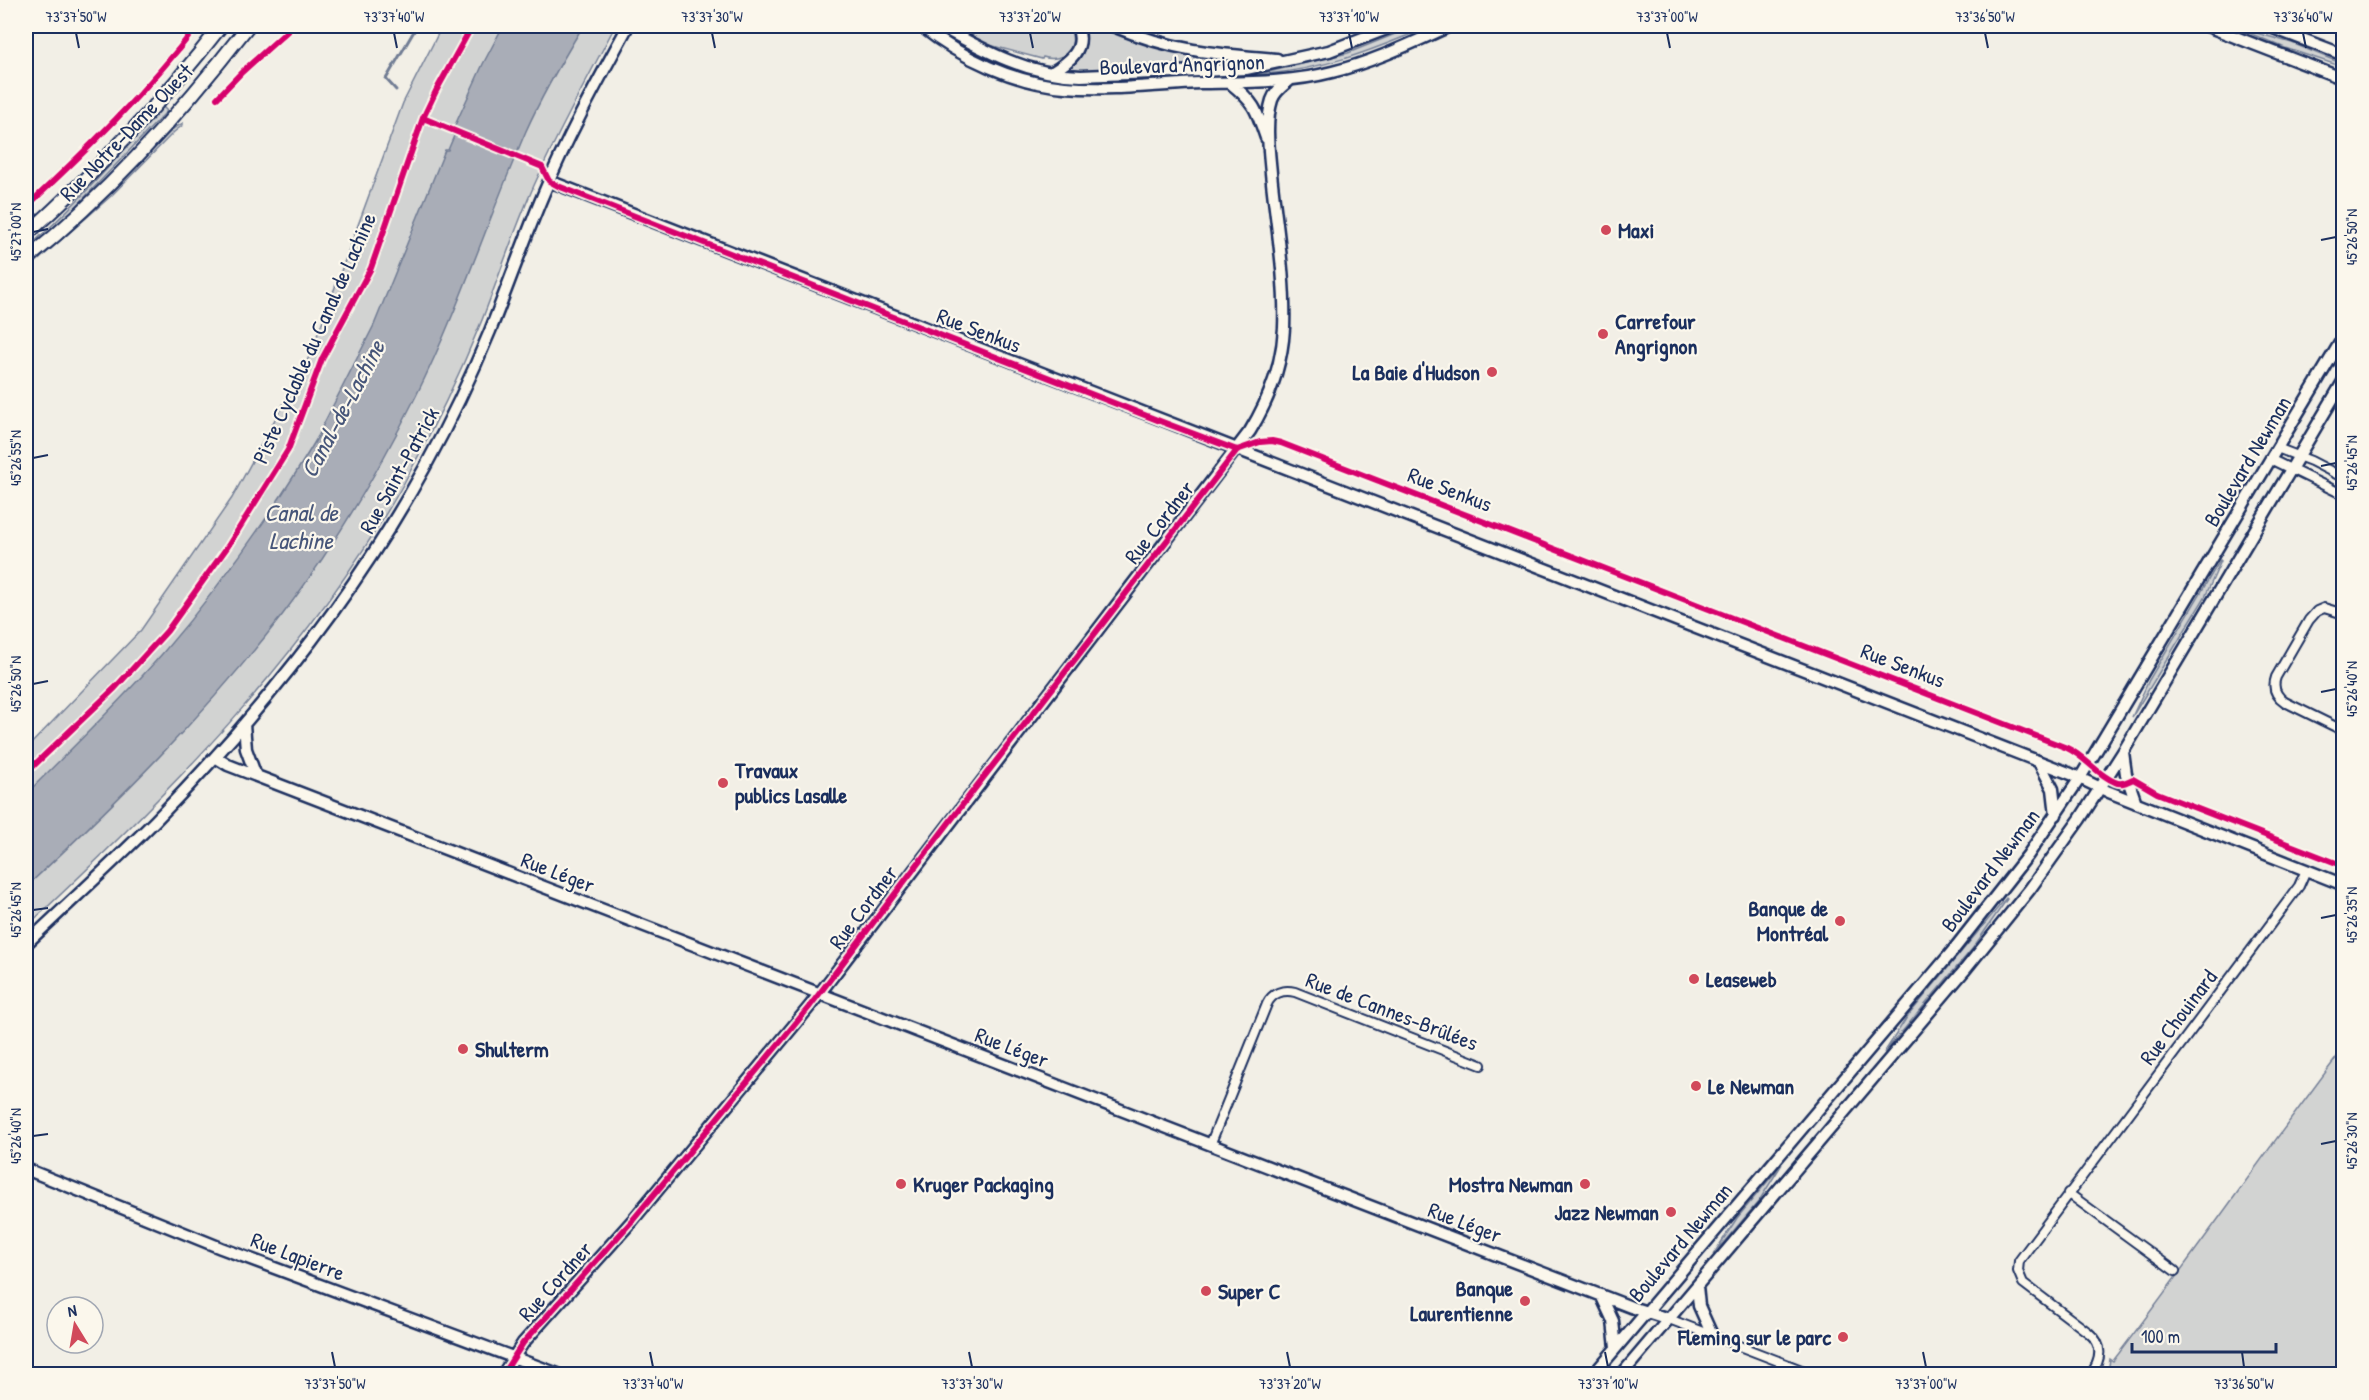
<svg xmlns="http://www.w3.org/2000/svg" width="2369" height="1400" font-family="'Patrick Hand',sans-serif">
<rect width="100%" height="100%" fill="#f2efe6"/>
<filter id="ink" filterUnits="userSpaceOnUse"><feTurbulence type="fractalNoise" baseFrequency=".0167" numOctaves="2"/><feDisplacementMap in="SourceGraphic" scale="12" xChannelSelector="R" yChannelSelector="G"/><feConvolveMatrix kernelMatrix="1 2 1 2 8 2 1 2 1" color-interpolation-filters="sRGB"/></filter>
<g filter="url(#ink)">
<path fill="#d2d3d2" stroke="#768198" stroke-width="1.5" d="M442 26H615C586 82 554 138 529 197 512 237 498 279 482 320 459 376 433 430 404 483 307 655 169 794 26 927V749L141 630 232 498 310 355 403 103Z
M952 26H1068C1081 45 1064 64 1043 57L1042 59 982 43Z
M1083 26H1103L1143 42 1185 54 1243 60V64L1072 71 1071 67C1084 57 1090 42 1083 26Z
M1415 26H1430C1369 52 1323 70 1256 75L1348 53Z
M2235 27 2292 43 2343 64V67L2285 48Z
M163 107 167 111 66 217 26 253V249C75 207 118 156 163 107Z
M183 123V125L174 132 111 196 26 271V268L109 195 174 128Z
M2220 560 2221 561 2205 597 2132 717 2149 680Z
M2006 898 2007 899 1973 948 1884 1053 1907 1017Z
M2343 1049V1374H2103L2109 1366 2110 1359 2113 1361C2192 1258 2265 1152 2343 1049Z
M1782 1164 1759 1201 1713 1255 1737 1218Z"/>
<path fill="#a9adb7" stroke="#707b93" stroke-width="1.5" d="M503 26H583C563 59 542 95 526 131 488 219 459 310 416 396 378 472 334 547 283 614 206 714 117 802 26 887V794C72 748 119 703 162 654 222 584 277 507 323 428L322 427 374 325 445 150H448L454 136 451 134 483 64Z"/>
<path fill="#f2efe6" d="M451 127 517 154 515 159 449 132Z"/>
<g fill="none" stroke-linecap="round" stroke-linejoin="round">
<path stroke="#707b93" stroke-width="3" d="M396 90 386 79 417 26"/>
<g stroke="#1b2f5e" stroke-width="12">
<path id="street" d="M2277 448 2311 461 2344 478
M2270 459 2344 495
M2344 614 2324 608 2317 611 2309 620 2276 677C2272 688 2276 696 2285 702L2344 731
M1210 1145 1267 1004C1272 993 1283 989 1295 992L1481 1065
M2068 1193 2175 1271
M1669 1319 1812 1374
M2091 1374C2101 1360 2104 1345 2089 1333L2023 1283 2018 1271 2019 1261 2299 886 2306 870"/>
</g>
<g stroke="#1b2f5e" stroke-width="15">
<path id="secondary" d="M921 26C961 58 1014 83 1065 87 1110 91 1157 85 1201 83 1245 82 1290 83 1332 72 1373 62 1412 43 1450 26
M940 26C985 51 1028 75 1081 76L1246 69 1329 51 1394 26
M1113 26C1173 51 1213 54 1277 59
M2207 26 2344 79
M2268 26 2344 55
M1051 73C1069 62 1087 49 1077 26
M1229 82C1254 102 1256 108 1266 138
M549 181 2071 774 2109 792 2344 885
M244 724 246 749 256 776
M2123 752 2126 774 2136 803
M215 757 228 765 1631 1307 1669 1319
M2039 762 2053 789 2056 815
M26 944C69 903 113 863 155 821 260 714 353 598 425 467 449 423 471 377 490 331 508 286 524 240 543 195 567 137 598 81 628 26
M26 1169 221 1248 558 1374
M1697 1286 1699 1306 1712 1335
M1601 1295 1613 1321 1616 1348
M503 1374 523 1343 632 1221 810 1006 1250 431C1269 400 1282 365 1284 328 1286 277 1276 224 1271 173 1269 151 1265 122 1272 100 1275 91 1283 86 1290 80
M1594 1374 1951 953 2028 855 2080 778 2344 336
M1622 1374 1964 971 2030 889 2080 819 2123 752 2344 380"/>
</g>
<g stroke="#1b2f5e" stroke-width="16">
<path id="primary" d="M26 235C96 172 163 101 221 26
M26 260C109 193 183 110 248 26"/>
</g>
<use href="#street" stroke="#fbf7ec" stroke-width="8"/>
<use href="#secondary" stroke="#fbf7ec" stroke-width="10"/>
<use href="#primary" stroke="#fbf7ec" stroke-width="12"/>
<g stroke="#fbf7ec" stroke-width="10">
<path id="cycleway" d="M217 98 242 72 293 26
M423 118 540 166
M542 167 549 181 558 186 1165 423 1237 450 1260 442 1272 441 1281 443 2067 748C2085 756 2097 775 2115 782 2121 785 2127 782 2133 779L2157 793 2344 866
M26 207C87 150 146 92 197 26
M26 773 115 688 167 631 228 546 288 450 322 359 371 268 423 118 436 91 472 26
M503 1374 523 1343 632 1221 810 1006 973 791 1237 450"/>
</g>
<use href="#cycleway" stroke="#d6006c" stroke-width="6"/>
</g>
</g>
<path fill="none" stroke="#1b2f5e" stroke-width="2" d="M76 33 79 48M394 33 397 48M712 33 715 48M1030 33 1033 48M1349 33 1352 48M1667 33 1670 48M1985 33 1988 48M2303 33 2306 48M33 232 48 229M2321 240 2336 237M33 458 48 455M2321 466 2336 463M33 684 48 681M2321 692 2336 689M33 910 48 908M2321 918 2336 915M33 1136 48 1134M2321 1144 2336 1141M332 1352 335 1367M650 1352 653 1367M969 1352 972 1367M1287 1352 1290 1367M1605 1352 1608 1367M1923 1352 1926 1367M2242 1352 2244 1367"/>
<g fill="#d1495b" stroke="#fbf7ec" stroke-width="2">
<circle cx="1606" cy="230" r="6"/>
<circle cx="1603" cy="334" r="6"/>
<circle cx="1492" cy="372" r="6"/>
<circle cx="723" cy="783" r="6"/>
<circle cx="1840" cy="921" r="6"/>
<circle cx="1694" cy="979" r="6"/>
<circle cx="463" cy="1049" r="6"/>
<circle cx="1696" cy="1086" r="6"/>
<circle cx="901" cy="1184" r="6"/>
<circle cx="1585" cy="1184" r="6"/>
<circle cx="1671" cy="1212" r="6"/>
<circle cx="1206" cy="1291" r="6"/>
<circle cx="1525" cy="1301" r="6"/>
<circle cx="1843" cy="1337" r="6"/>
</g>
<g text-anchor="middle" stroke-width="4.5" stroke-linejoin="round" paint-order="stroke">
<g font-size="22" fill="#1b2f5e" stroke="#fbf7ec">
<text transform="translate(1182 64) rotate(-2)" y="8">Boulevard Angrignon</text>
<text transform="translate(126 132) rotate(-46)" y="8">Rue Notre-Dame Ouest</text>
<text transform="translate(979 330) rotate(21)" y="8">Rue Senkus</text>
<text transform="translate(314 338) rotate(-66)" y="8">Piste Cyclable du Canal de Lachine</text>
<text transform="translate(2247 461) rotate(-59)" y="8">Boulevard Newman</text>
<text transform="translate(399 470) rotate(-61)" y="8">Rue Saint-Patrick</text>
<text transform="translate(1450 489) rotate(21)" y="8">Rue Senkus</text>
<text transform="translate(1159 522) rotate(-52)" y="8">Rue Cordner</text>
<text transform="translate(1903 665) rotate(21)" y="8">Rue Senkus</text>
<text transform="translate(1990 870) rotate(-53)" y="8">Boulevard Newman</text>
<text transform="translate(558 872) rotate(21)" y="8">Rue Léger</text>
<text transform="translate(863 907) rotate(-53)" y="8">Rue Cordner</text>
<text transform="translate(1392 1011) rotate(21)" y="8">Rue de Cannes-Brûlées</text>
<text transform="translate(2178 1017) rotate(-53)" y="8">Rue Chouinard</text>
<text transform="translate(1012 1047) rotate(21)" y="8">Rue Léger</text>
<text transform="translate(1465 1222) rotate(21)" y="8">Rue Léger</text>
<text transform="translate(1680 1242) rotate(-50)" y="8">Boulevard Newman</text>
<text transform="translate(298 1256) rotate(21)" y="8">Rue Lapierre</text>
<text transform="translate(555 1281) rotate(-48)" y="8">Rue Cordner</text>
</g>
<g font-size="22" font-weight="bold" fill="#1b2f5e" stroke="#fbf7ec" text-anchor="start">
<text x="1618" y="238">Maxi</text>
<text x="1615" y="329">Carrefour<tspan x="1615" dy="25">Angrignon</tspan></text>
<text x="1480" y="380" text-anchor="end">La Baie d'Hudson</text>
<text x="735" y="778">Travaux<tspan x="735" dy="25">publics Lasalle</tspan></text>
<text x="1828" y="916" text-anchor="end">Banque de<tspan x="1828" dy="25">Montréal</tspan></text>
<text x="1706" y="987">Leaseweb</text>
<text x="475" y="1057">Shulterm</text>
<text x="1708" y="1094">Le Newman</text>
<text x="913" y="1192">Kruger Packaging</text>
<text x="1573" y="1192" text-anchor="end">Mostra Newman</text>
<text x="1659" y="1220" text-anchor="end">Jazz Newman</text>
<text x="1513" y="1296" text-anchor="end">Banque<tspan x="1513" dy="25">Laurentienne</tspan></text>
<text x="1218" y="1299">Super C</text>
<text x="1831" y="1345" text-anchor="end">Fleming sur le parc</text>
</g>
<g font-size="24" font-style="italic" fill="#465579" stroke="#fbf7ec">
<text transform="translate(343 409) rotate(-62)" y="8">Canal-de-Lachine</text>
<text x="301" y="521">Canal de<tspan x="301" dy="28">Lachine</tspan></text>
</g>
</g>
<rect width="2369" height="1400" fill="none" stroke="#fbf7ec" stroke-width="66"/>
<g transform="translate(75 1325) rotate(349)"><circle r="28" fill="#fbf7ec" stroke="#a1a7b3" stroke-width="1.5"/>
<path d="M0-4.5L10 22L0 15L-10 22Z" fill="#d1495b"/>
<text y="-9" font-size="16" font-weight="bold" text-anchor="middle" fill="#1b2f5e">N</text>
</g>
<path d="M2132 1343v9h144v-9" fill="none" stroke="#1b2f5e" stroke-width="3"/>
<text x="2141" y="1343" font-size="18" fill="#1b2f5e" stroke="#fbf7ec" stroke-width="4.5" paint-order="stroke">100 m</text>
<rect x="33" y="33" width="2303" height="1334" fill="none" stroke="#1b2f5e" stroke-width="2"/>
<g font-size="15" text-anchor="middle" fill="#1b2f5e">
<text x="76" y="22">73°37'50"W</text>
<text x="394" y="22">73°37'40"W</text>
<text x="712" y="22">73°37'30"W</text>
<text x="1030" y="22">73°37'20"W</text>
<text x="1349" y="22">73°37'10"W</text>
<text x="1667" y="22">73°37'00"W</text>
<text x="1985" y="22">73°36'50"W</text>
<text x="2303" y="22">73°36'40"W</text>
<text transform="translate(16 232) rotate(-90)" y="5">45°27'00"N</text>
<text transform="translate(2352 237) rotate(-90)" y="5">45°26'50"N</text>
<text transform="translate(16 458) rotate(-90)" y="5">45°26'55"N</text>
<text transform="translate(2352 463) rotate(-90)" y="5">45°26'45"N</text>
<text transform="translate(16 684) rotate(-90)" y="5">45°26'50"N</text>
<text transform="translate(2352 689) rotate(-90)" y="5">45°26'40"N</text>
<text transform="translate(16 910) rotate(-90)" y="5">45°26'45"N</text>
<text transform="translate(2352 915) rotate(-90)" y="5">45°26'35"N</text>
<text transform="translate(16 1136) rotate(-90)" y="5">45°26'40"N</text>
<text transform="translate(2352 1141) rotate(-90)" y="5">45°26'30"N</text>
<text x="335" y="1389">73°37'50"W</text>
<text x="653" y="1389">73°37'40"W</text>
<text x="972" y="1389">73°37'30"W</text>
<text x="1290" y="1389">73°37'20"W</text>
<text x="1608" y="1389">73°37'10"W</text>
<text x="1926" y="1389">73°37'00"W</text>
<text x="2244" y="1389">73°36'50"W</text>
</g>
</svg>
